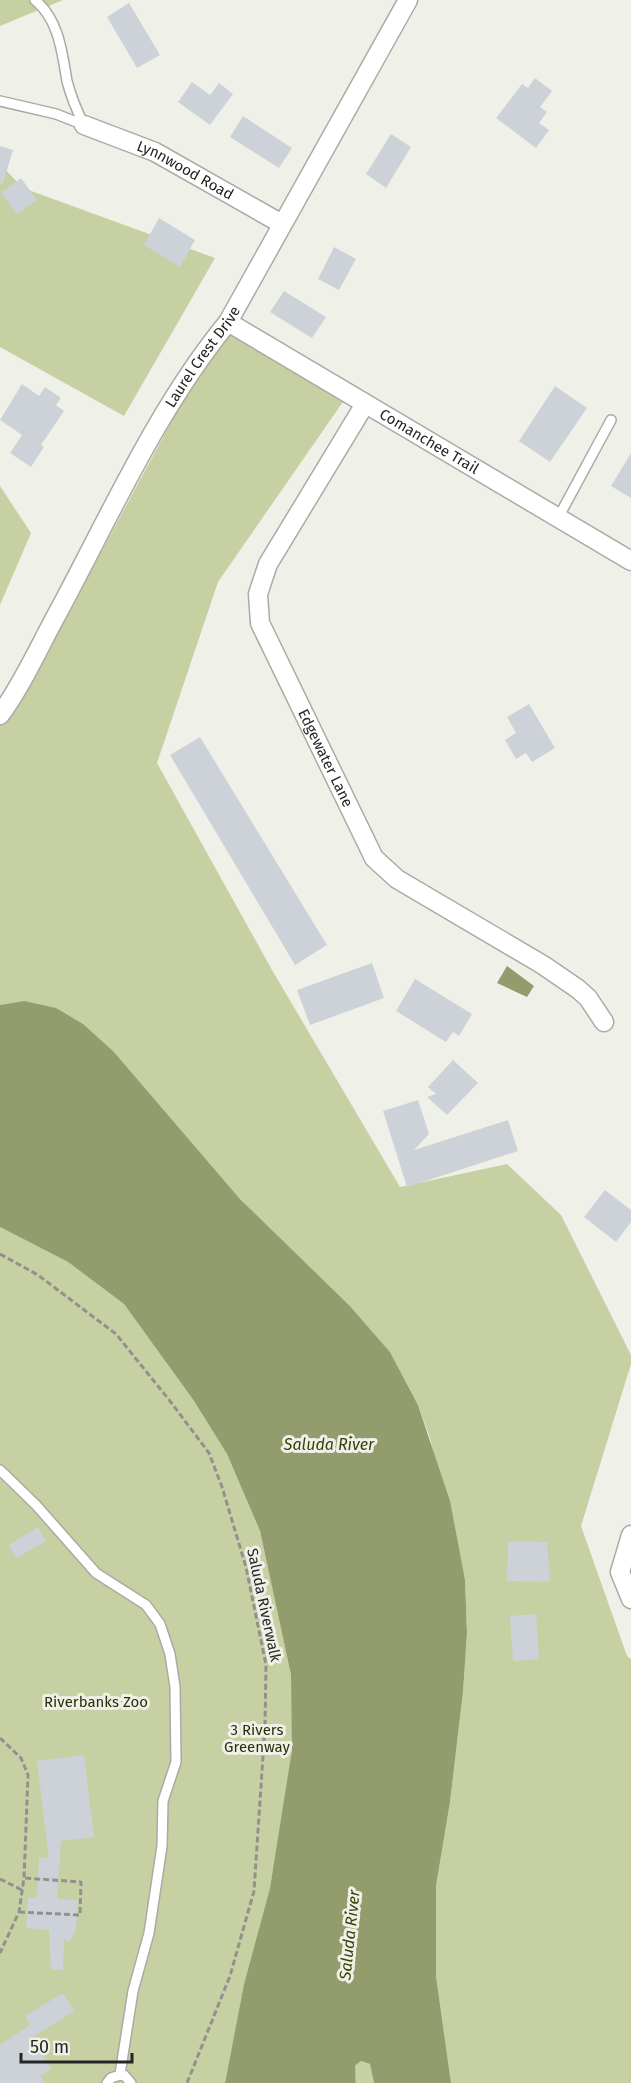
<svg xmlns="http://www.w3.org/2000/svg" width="631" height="2083" font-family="'Fira Sans',sans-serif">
<rect width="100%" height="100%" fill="#eff1e9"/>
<path fill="#c6d0a2" d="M0 0H63L0 26Z
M0 164 23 188 215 258 124 416 0 347Z
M228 317 347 396 218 582 157 763 272 970 400 1187 507 1164 561 1215 631 1355V1364L581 1526 627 1656 631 1659V2083H451L436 1976V1886L450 1802 463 1692 467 1633 465 1580 430 1438 418 1405 390 1352 350 1306 240 1199 114 1052 24 1001 0 1005V707L79 593Z
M0 486 31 533 0 605Z
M0 1227 68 1262 124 1304 194 1401 227 1454 260 1531 291 1675 293 1730 290 1775 270 1888 244 1984 225 2083H0Z
M361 2061 370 2064 374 2083H339L340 2077Z"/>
<path fill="#929c6d" d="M507 966 534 986 527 997 497 983Z
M24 1001 56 1008 83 1024 114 1052 240 1199 350 1306 390 1352 418 1405 450 1501 465 1580 467 1633 463 1692 450 1802 436 1886V1976L451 2083H374L370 2064 361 2061 340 2077 339 2083H225L244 1984 270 1888 292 1750 291 1675 260 1531 227 1454 194 1401 124 1304 68 1262 0 1227V1005Z"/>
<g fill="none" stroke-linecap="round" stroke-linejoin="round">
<path stroke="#929c6d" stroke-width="27" d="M341 2039 342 2083"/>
</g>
<path fill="#cdd2d8" d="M129 3 160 55 137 68 107 17Z
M535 78 552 91 540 107 547 112 539 123 549 130 536 148 496 118 522 84 528 88Z
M192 82 210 95 219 83 233 94 210 125 178 102Z
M243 116 292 148 279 168 230 137Z
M391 134 411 147 386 188 366 174Z
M0 146 13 150 3 184H0Z
M21 178 37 200 17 214 1 193Z
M159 218 195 240 180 267 144 245Z
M334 247 356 259 339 290 318 279Z
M284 291 326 317 312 338 270 312Z
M22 384 39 396 45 387 61 398 56 405 64 411 41 445 44 447 31 467 10 453 22 435 0 420Z
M555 386 587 408 550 462 519 441Z
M631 453V498L611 486Z
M529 704 555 748 532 762 526 753 516 759 505 740 516 733 507 717Z
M200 737 327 945 295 965 170 755Z
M372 963 384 998 310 1025 297 990Z
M415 979 472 1014 459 1036 453 1032 446 1042 396 1011Z
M453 1060 478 1083 447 1115 427 1097 436 1094 428 1087Z
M418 1100 429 1134 414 1150 508 1120 518 1151 407 1187 383 1111Z
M605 1190 631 1210V1222L616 1242 584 1217Z
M38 1527 46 1541 16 1558 9 1545Z
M508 1541 547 1542 550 1582 507 1581Z
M536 1614 539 1659 513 1661 510 1616Z
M84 1755 94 1837 61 1841 57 1899 78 1900 76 1928 70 1942 64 1939 63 1970H51L49 1930 26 1928 28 1897 37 1898 39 1858H49L37 1761Z
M63 1993 74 2011 31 2038 51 2069 40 2076 44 2083H0V2045L30 2025 25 2016Z"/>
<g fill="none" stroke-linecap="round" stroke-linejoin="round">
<g stroke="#aaaba4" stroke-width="12">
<path id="service" d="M35 0C59 20 62 52 67 81 71 97 77 111 84 125
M0 101 56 114 84 125
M558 518 611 420
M0 1470 36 1505 96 1573 146 1605 160 1624 170 1654 175 1687 176 1762 163 1801 162 1846 149 1933 133 1991 120 2074
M107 2083 111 2078 123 2074 131 2083"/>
</g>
<g stroke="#aaaba4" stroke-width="21">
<g id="minor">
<path id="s1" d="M84 125 155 152 282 224"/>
<path id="s2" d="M228 322 631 561"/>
<path id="s3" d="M365 404 268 564 258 594 260 623 374 858 397 879 543 965 578 989 588 998 604 1022"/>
<path id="s4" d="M0 715C22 685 38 649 56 616 110 516 156 410 228 322L408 0"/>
<path d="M631 1535 620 1572 631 1599"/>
</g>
</g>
<path stroke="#91928d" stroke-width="3" stroke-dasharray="6 3" stroke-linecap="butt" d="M0 1254 38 1275 116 1334 170 1401 209 1453 222 1487 246 1567 266 1665 265 1726 254 1891 230 1976 187 2083
M0 1738 21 1758 28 1775 24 1878 19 1912 0 1953
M0 1879 22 1890
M19 1912 80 1915 81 1882 24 1878"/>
<use href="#service" stroke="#fff" stroke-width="9"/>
<use href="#minor" stroke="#fff" stroke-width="18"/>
</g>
<g text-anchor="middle" stroke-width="6" stroke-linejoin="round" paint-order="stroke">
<g font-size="15" fill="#252523" stroke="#eff1e9">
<text dy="5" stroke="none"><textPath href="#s1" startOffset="111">Lynnwood Road</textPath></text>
<text dy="5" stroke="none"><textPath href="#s4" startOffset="412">Laurel Crest Drive</textPath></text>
<text dy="5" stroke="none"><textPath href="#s2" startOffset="234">Comanchee Trail</textPath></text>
<text dy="5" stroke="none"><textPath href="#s3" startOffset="398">Edgewater Lane</textPath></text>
<text transform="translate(264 1605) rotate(78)" y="5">Saluda Riverwalk</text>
</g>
<g font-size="15" fill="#292f09" stroke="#eff1e9">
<text x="96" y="1707">Riverbanks Zoo</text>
<text x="257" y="1735">3 Rivers<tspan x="257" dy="17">Greenway</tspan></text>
</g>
<g font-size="16" font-style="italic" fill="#384005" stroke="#eff1e9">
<text x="329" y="1450">Saluda River</text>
<text transform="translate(349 1935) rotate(-84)" y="6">Saluda River</text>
</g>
</g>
<path d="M21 2053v9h111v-9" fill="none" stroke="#252523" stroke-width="3"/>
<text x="30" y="2053" font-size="18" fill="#252523" stroke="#eff1e9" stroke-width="4.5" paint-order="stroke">50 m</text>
</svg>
